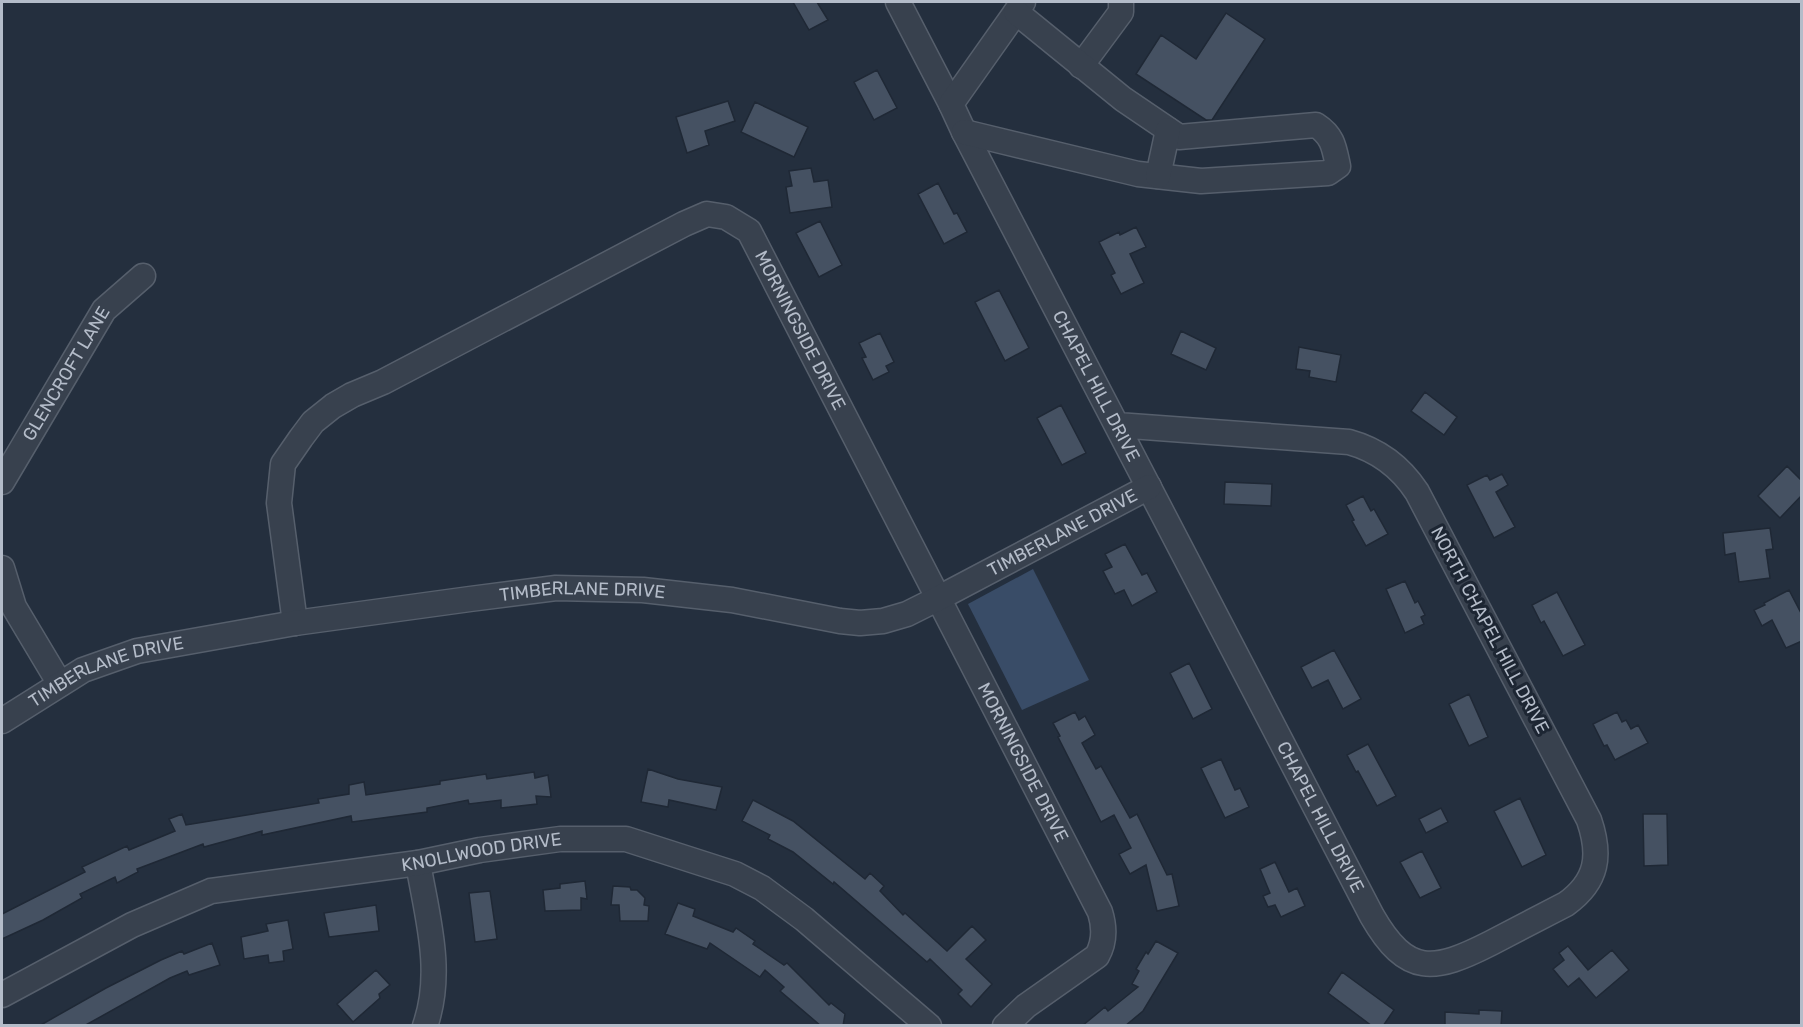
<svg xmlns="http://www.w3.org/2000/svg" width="1803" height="1027" font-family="Rubik,sans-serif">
<rect width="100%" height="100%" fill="#242f3e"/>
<path fill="#394c67" d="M1033 569 1089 680 1022 710 968 604Z"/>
<path fill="#455162" stroke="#1f2835" stroke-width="1.5" d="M793 2H817L828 20 809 30Z
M1226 13 1265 39 1212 120H1206L1136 74 1161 35 1196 59Z
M877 70 897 108 874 120 854 82Z
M728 101 735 121 705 131 709 145 687 153 676 117Z
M755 102 808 127 794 157 741 132Z
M811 168 814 182 828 180 832 207 790 213 786 187 792 186 789 171Z
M938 183 954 214 957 213 967 232 944 244 918 194Z
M820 221 842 265 819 277 796 233Z
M1136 227 1146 247 1130 254 1144 283 1121 294 1111 275 1115 273 1099 242 1119 232 1120 235Z
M999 290 1029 348 1005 361 975 302Z
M1181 331 1216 348 1206 370 1171 354Z
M880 333 894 362 886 366 889 372 873 380 862 358 866 357 859 343Z
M1299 347 1341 355 1336 382 1309 377 1310 371 1296 369Z
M1425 392 1457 417 1444 435 1411 411Z
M1061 405 1086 453 1062 465 1037 418Z
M1787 466 1802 481V495L1780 518 1758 496Z
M1502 474 1508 485 1496 492 1515 527 1494 538 1467 485 1487 475 1490 480Z
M1225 482 1272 484 1271 506 1224 504Z
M1363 496 1371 511 1374 509 1388 534 1366 546 1352 521 1354 520 1346 505Z
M1770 528 1773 549 1766 550 1770 578 1739 582 1735 553 1725 555 1723 533Z
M1125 544 1142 575 1147 573 1157 592 1132 606 1124 590 1115 594 1103 571 1112 567 1105 554Z
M1405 581 1415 603 1418 601 1425 615 1421 617 1424 624 1405 633 1386 589Z
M1789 590 1802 615V641L1786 648 1772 620 1762 626 1754 610 1765 605 1764 603Z
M1557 592 1585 645 1563 656 1544 621 1541 623 1532 605Z
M1334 650 1361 699 1343 709 1328 680 1312 688 1301 667Z
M1189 663 1212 709 1193 719 1170 673Z
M1469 694 1488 737 1469 746 1449 704Z
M1075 712 1079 720 1085 716 1095 735 1082 743 1096 769 1101 766 1130 818 1137 814 1167 875 1172 874 1179 906 1157 911 1146 865 1130 874 1119 854 1131 848 1114 815 1101 822 1058 737 1060 736 1053 723Z
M1617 712 1622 722 1626 720 1631 729 1638 725 1648 743 1615 760 1607 745 1604 746 1593 724Z
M1368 744 1396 796 1377 806 1358 771 1356 772 1347 755Z
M1221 759 1235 790 1240 788 1249 807 1225 818 1201 768Z
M648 769 678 779 722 787 716 810 669 800 668 807 641 802Z
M534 772 535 778 548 775 551 797 536 796 537 804 501 808V800L469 804 468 800 427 808V812L352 822 351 816 262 835V831L204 847 203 844 137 869 138 872 117 883 115 877 80 894 82 898 43 920 2 939V914L85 872 82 867 127 846 129 850 175 831 169 819 182 814 186 825 319 803 318 799 349 794V785L364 782 366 795 440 784V781L486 774 487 779Z
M1520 798 1546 855 1522 867 1494 811Z
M753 800 793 821 865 879 870 873 884 886 880 891 903 915 905 913 947 951 972 926 986 940 966 959 992 984 971 1007 958 994 962 990 930 959 927 962 834 882 833 884 793 852 768 839 770 835 742 821Z
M1441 808 1448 822 1426 833 1419 819Z
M1643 814H1667L1668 865 1644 866Z
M1422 851 1441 888 1420 898 1400 862Z
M1275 862 1289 892 1297 888 1305 906 1281 917 1275 905 1268 907 1263 896 1270 893 1260 869Z
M585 881 587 899 581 898V910L545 911 543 890 560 888V884Z
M613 886 630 887 631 890H637L645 898 644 905 649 906 648 921H620L619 905H611Z
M490 891 497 939 475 942 469 893Z
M678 903 695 909 693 916 733 932 736 928 755 941 753 944 784 965 787 963 829 1005 831 1003 845 1014 843 1026H821L780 991 784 987 765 970 760 977 710 943 707 949 665 934Z
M376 905 379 931 329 937 324 913Z
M288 920 293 949 283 951 284 961 269 963 268 955 244 959 241 937 268 931 266 924Z
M1156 941 1178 953 1143 1011 1125 1026H1082L1105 1007 1108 1011 1138 987 1132 984 1139 971 1136 969 1146 952 1148 954Z
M212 943 220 965 189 975 187 971 170 978 84 1026H39L106 988 161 960 182 951 184 954Z
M1568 946 1588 970 1612 950 1629 970 1596 998 1579 978 1568 987 1553 969 1564 960 1559 953Z
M376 970 390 985 379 994 380 998 353 1022 337 1004Z
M1342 972 1394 1010 1383 1026H1372L1328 993Z
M1479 1010 1502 1011 1501 1026H1445V1012L1479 1014Z"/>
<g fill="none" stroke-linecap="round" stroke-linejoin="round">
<g stroke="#565f6c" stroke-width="27">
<g id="minor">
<path d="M898 2 951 104"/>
<path id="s1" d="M1023 2 951 104 964 132 1372 916C1407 977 1434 972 1491 943 1516 930 1541 917 1566 904 1598 881 1601 855 1589 820L1417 492C1400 466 1378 450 1349 442L1117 425"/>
<path d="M1081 66 1121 12V2"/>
<path d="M964 132 1138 174 1201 181 1328 173 1338 166C1334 147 1333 136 1316 125L1179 137 1123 99 1016 12"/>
<path d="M1158 176 1168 130"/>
<path id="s2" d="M2 482 104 310 143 276"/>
<path d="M2 568 14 607 60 684"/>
<path id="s3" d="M295 623 279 503 283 464 301 438 313 422 333 406 352 395 383 382 684 224 707 214 726 217 749 231 1100 912C1105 928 1105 942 1097 956L1026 1006 1005 1026"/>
<path id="s4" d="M2 721 83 670 137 651 295 623 470 599 556 588 643 590 732 600 840 621 860 623 883 621 907 614 937 599 1149 487"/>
<path d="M418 863C427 916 444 972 425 1026"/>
<path id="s5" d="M2 995 132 925 211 891 418 863 480 850 560 839H626L735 874 762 888 804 919 929 1026"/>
</g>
</g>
<use href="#minor" stroke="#38414e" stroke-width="24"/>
</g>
<g text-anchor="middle" stroke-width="6" stroke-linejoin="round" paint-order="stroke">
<g font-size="18" fill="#b4bcc9" stroke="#1d2633">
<text dy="6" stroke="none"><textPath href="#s3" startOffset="816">MORNINGSIDE DRIVE</textPath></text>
<text dy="6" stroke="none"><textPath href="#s2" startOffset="126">GLENCROFT LANE</textPath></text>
<text dy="6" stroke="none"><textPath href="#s1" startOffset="442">CHAPEL HILL DRIVE</textPath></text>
<text dy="6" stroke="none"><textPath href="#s4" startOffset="1107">TIMBERLANE DRIVE</textPath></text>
<text dy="6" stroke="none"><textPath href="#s4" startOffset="603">TIMBERLANE DRIVE</textPath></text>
<text transform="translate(1490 630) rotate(62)" y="6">NORTH CHAPEL HILL DRIVE</text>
<text dy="6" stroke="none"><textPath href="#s4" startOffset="117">TIMBERLANE DRIVE</textPath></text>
<text dy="6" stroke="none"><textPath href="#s3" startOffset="1302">MORNINGSIDE DRIVE</textPath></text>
<text dy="6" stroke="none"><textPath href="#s1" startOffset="928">CHAPEL HILL DRIVE</textPath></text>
<text dy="6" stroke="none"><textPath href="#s5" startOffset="507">KNOLLWOOD DRIVE</textPath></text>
</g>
</g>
<rect width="1803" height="1027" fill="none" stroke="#b4bcc9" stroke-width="6"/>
</svg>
